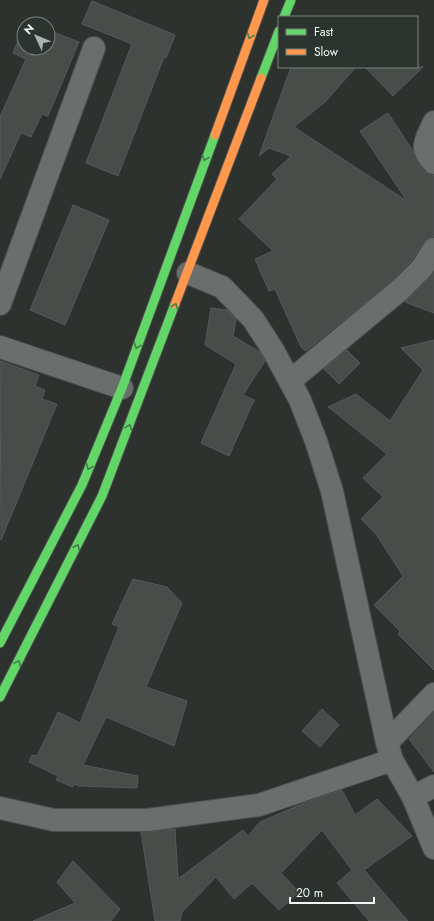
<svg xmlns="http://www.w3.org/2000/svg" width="434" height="921" font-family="Jost,sans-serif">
<rect width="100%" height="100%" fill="#2d322f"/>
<path fill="#484d4a" stroke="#565a58" d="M92 1 175 35 166 58 164 57 118 176 86 163 132 44 82 24Z
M24 27V48H48V30L79 42 48 116 42 114 31 137 21 133 0 179V117L26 59 13 53Z
M291 67H356L325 102 294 127 407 201 360 131 388 113 413 151 420 166 425 172 434 175V237L428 238 424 242 412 260 393 280 306 351 301 347 275 289 269 291 255 259 273 251 239 219 277 179 272 174 291 156 269 148 259 156Z
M365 67H423L393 96Z
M73 205 109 220 65 325 30 310Z
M434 272V313L405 302Z
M211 308 227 310 236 319 233 336 260 352 265 361 243 395 254 400 229 456 201 443 236 364 205 345Z
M434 340V670L398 634 400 631 374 605 403 576 376 534 361 519 383 497 363 478 387 454 328 407 356 394 390 421 423 370 401 348Z
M347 350 360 363 339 384 324 369Z
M0 361 39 375 35 386 45 390 42 399 57 404 1 540Z
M133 579 167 587 182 603 146 687 187 701 174 746 106 717 83 765 138 776 137 788 79 786 74 784 73 787 56 780 58 776 29 762 32 755 37 756 58 712 80 723 119 627 112 624Z
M322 709 339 725 320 747 302 731Z
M434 712V772L409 739Z
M342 790 355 815 377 799 412 836 364 870 408 921H369L337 883 352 870 322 830 281 873 299 892 279 910 252 883 234 899 216 877 182 912 180 921H155L141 832 175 829 178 879 243 830 248 836 260 822 304 803Z
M73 861 120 909 111 921H33L75 903 57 882Z"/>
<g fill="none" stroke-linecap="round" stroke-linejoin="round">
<g stroke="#4a4e4c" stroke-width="24">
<path id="street" d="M434 122C426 141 418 147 434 163
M188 273 222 287 253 319 273 350 300 400 316 441 332 491 387 743 392 760 413 797 434 848
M0 304 94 48
M0 347 122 388
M290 381 401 289 422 268 434 249
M387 743 434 694
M413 797 434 786
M0 808 54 820H147L259 805 392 760"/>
</g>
<g stroke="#4a4e4c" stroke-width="11">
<path id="fast" d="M284 17 291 0
M261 78 279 31
M0 643 82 485 122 388 215 135
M0 697 102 496 175 304"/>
</g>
<g stroke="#4a4e4c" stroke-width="11">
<path id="slow" d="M215 135 264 0
M175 304 261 78"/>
</g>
<use href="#street" stroke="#6a6e6c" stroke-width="22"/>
<use href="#fast" stroke="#63d668" stroke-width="9"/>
<use href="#slow" stroke="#ff974d" stroke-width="9"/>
</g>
<defs><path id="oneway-chevron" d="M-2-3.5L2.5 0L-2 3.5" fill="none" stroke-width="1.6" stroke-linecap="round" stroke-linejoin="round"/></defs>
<g stroke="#447d49">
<use href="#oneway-chevron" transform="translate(250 36) rotate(111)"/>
<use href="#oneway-chevron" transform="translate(205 158) rotate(110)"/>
<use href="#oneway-chevron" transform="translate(175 306) rotate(-69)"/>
<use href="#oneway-chevron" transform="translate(137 346) rotate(110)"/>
<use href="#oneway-chevron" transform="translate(129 427) rotate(-69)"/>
<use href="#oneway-chevron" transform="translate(89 467) rotate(112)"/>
<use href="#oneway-chevron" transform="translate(77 547) rotate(-63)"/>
<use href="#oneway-chevron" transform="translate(18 663) rotate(-62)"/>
</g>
<rect x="278" y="16" width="140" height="52" fill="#2b342f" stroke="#7a827d"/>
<rect x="286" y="29" width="20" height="6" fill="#63d668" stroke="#7a827d"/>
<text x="314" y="36" font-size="12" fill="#f0f6f2">Fast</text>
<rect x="286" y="49" width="20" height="6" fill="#ff974d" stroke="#7a827d"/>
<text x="314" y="56" font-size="12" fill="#f0f6f2">Slow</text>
<g transform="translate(36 36) rotate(314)"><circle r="19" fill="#2b342f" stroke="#7a827d"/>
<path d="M0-3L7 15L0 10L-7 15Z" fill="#acb1ae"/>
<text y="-6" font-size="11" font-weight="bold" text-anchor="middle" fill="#f0f6f2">N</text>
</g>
<path d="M290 897v6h84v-6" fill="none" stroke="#f0f6f2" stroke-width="2"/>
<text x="296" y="897" font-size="12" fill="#f0f6f2" stroke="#2b342f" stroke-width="3" paint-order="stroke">20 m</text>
</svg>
